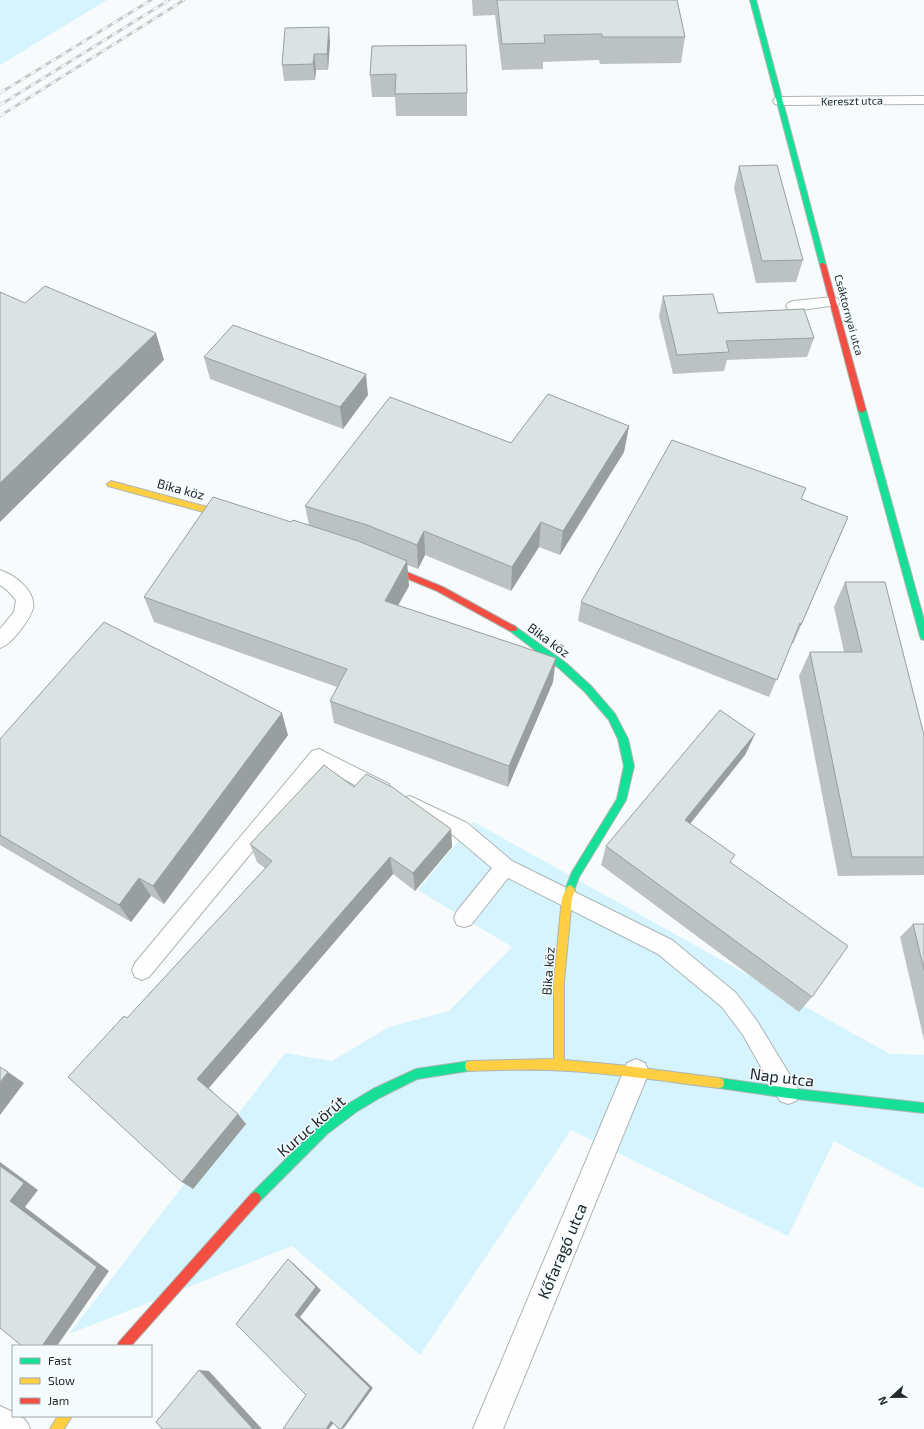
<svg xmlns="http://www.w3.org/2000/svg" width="924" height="1429" font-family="'Exo 2',sans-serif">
<rect width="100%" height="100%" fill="#f7fbfc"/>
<path fill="#d5f4fd" d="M0 0H107L0 65Z
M474 822 890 1054 924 1055V1189L834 1141 788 1236 571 1130 420 1355 292 1246 69 1334 285 1053 332 1061 389 1027 449 1011 512 947 418 890Z"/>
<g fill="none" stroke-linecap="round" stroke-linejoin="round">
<g stroke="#aeb4b5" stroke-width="2">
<path id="lane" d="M833 297 838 299 840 302 838 305 793 311 788 309 786 306 788 303 793 301Z
M0 570C14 575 36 590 33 608 31 617 24 625 19 632 13 639 8 645 0 648V629L14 612 16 600 7 590 0 585Z
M319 749 389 784 391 790 389 796 382 798 375 796 322 767 149 977 142 980 135 977 132 970 135 963 312 751Z
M410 796 467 823 512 861 672 940 736 993 757 1021 796 1085 799 1093 796 1101 788 1104 780 1101 743 1035 722 1007 658 954 508 878 471 925 464 927 457 925 454 918 457 911 492 868 453 835 403 810 401 804 403 798Z
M0 1406 13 1412V1416C23 1416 27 1420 30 1429H0Z"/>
</g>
<g stroke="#aeb4b5" stroke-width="2">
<path id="street" d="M924 96V104L780 105 775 104 773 101 775 98 780 97Z
M636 1059 645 1063 649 1072 503 1429H473L627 1063Z"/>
</g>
<g stroke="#aeb4b5" stroke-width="2">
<path id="fast" d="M750 0H756L826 265 825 267H823L820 265Z
M862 407 866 410 924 620V640L921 639 920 636 858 410Z
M513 625 566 663 591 686 615 714 628 739 634 766 626 800 579 877 573 893 570 895 567 893 565 890 572 872 617 799 624 766 618 739 609 720 585 692 560 669 510 631 509 629 510 627Z
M470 1061 474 1062 475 1066 474 1070 417 1079 381 1097 356 1112 327 1134 259 1202 255 1204 251 1202 249 1198 251 1194 319 1126 348 1104 373 1089 416 1069Z
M719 1078 788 1088 924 1103V1113L788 1098 719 1088 715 1087 714 1083 715 1079Z"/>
</g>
<g stroke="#aeb4b5" stroke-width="2">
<path id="slow" d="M111 481 233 514 237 517 233 520 108 486 107 484Z
M570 885 573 887 575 890 572 898 564 981V1060L619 1065 719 1078 723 1079 724 1083 723 1087 719 1088C663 1081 606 1072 549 1070 523 1069 496 1070 470 1071L466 1070 465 1066 466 1062 470 1061 554 1059V981L562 898 567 887Z
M58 1416H72L64 1429H50Z"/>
</g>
<g stroke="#aeb4b5" stroke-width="2">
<path id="jam" d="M821 263H823L826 265 866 410 862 413 858 410 820 265Z
M380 561 443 587 516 627 517 629 516 631H510L437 591 377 566 376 564Z
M255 1192 259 1194 261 1198 259 1202 131 1346H117L119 1342 251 1194Z"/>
</g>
<use href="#lane" fill="#fefeff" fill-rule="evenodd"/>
<use href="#street" fill="#fefeff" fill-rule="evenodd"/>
<use href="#fast" fill="#16e098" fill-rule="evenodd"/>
<use href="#slow" fill="#ffcf43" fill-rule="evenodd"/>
<use href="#jam" fill="#f24e42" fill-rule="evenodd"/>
<g stroke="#c7c9c9" stroke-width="3">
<path id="rail" d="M0 93 151 0
M0 105 169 0
M0 116 184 0"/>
</g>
<use href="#rail" stroke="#f4fcff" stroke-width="2" stroke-dasharray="6" stroke-linecap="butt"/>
</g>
<path fill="#bcc2c2" d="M472 0H677L685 37 681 63 600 64 599 60 543 62V69L502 70 495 15 473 16Z
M330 42 328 70H316L315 80 284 81 282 65Z
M372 46 467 93V116H396L395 97H372L370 75Z
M739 166 803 260 796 282 756 283 734 188Z
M663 296 718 313 814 338 807 357 727 360 724 371 673 374 659 316Z
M204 357 368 395 343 429 210 379Z
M629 426 624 452 560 555 539 547 511 591 425 555 418 569 407 565 409 586 398 605 553 682 508 787 334 723 330 701 337 687 154 622 144 597 291 522 309 525 305 506 511 443Z
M806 488 801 499 848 517 793 644 792 642 769 697 578 621 581 602Z
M845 582 924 735V875L838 876 799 676 810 652H844L834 607Z
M755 734 745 755 690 824 731 863 812 997 799 1012 601 865 606 846Z
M288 735 164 904 151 896 131 922 0 845V739Z
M354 787 451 829 452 847 415 891 393 874 209 1088 246 1124 193 1189 127 1018 266 869 257 862 250 844Z
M913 924H924V1040L900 937Z"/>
<path fill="#999e9e" d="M329 27 330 42 328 70 327 54Z
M314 54 316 70 315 80 313 64Z
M156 333 164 360 0 522V483Z
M366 374 368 395 343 429 340 407Z
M629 426 624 452 560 555 563 531Z
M541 522 539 547 511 591 512 567Z
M424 531 425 555 418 569 417 545Z
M407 561 409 586 387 625 385 601Z
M556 658 553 682 508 787 509 766Z
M282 713 288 735 164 904 153 886Z
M755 734 745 755 677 840 685 820Z
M451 829 452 847 415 891 413 873Z
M390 857 393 874 207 1090 197 1079Z
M139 878 151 896 131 922 119 905Z
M8 1072 24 1083 0 1115V1082Z
M238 1114 246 1124 193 1189 182 1182Z
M0 1162 38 1190 25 1207 109 1271 57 1346H42L10 1201 0 1166Z
M288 1259 293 1263 321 1290 300 1317 373 1388 344 1428 342 1429H341L295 1315Z
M199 1370 209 1371 262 1429H253Z
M336 1420 329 1429H326L331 1421Z"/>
<path fill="#dbe2e2" stroke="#999e9e" d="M497 0H677L685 37H602V34L544 35 545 43 502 44Z
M329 27 327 54H314L313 64 282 65 285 28Z
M466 45 467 93 395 94 396 74 370 75 372 46Z
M777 165 803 260 762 261 739 166Z
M45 286 156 333 0 483V292L25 303Z
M713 294 718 313 804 309 814 338 726 341 729 352 677 355 663 296Z
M233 325 366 374 340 407 204 357Z
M548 394 629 426 563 531 541 522 512 567 424 531 417 545 367 525 305 506 390 397 511 443Z
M672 440 806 488 801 499 848 517 801 625 800 623 777 680 581 602Z
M213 497 291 522 293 520 358 541 407 561 385 601 556 658 509 766 330 701 347 669 144 597Z
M845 582H885L924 735V857H852L810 652H862Z
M104 622 282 713 153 886 139 878 119 905 0 835V739Z
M720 710 755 734 685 820 735 855 730 862 848 946 812 997 606 846Z
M324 765 354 787 366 774 392 787 451 829 413 873 390 857 197 1079 238 1114 182 1182 68 1077 124 1016 127 1018 272 861 250 844Z
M913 924H924V970Z
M0 1067 8 1072 0 1082Z
M0 1166 24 1183 10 1201 97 1267 42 1346H22L0 1328Z
M288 1259 316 1287 295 1315 370 1388 341 1429H339L331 1421 326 1429H283L306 1395 236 1324Z
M199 1370 253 1429H162L156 1422Z"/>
<g text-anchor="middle" stroke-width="3" stroke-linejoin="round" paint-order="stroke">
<g font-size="11" fill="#21292b" stroke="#f4fcff">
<text transform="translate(852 101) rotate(-1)" y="4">Kereszt utca</text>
<text transform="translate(849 315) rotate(75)" y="4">Csáktornyai utca</text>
</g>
<g font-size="13" fill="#21292b" stroke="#f4fcff">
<text transform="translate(181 489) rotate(15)" y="5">Bika köz</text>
<text transform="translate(549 640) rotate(36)" y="5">Bika köz</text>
<text transform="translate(548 971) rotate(-86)" y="5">Bika köz</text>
</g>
<g font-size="16" fill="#21292b" stroke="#f4fcff">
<text transform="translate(782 1077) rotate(7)" y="6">Nap utca</text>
<text transform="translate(311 1126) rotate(-41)" y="6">Kuruc körút</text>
<text transform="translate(562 1251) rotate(-67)" y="6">Kőfaragó utca</text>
</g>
</g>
<rect x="12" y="1345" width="140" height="72" fill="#f4fcff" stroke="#a0a8aa"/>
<rect x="20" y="1358" width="20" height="6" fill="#16e098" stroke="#a0a8aa"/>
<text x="48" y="1365" font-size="12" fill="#21292b">Fast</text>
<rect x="20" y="1378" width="20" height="6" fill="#ffcf43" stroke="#a0a8aa"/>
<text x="48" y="1385" font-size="12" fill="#21292b">Slow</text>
<rect x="20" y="1398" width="20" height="6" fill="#f24e42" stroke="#a0a8aa"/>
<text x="48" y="1405" font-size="12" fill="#21292b">Jam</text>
<g transform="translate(892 1397) rotate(248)" stroke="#f4fcff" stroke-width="3" paint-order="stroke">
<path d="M0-3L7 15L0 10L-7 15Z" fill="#21292b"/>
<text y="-6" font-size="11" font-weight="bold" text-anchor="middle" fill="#21292b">N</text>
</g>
</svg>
